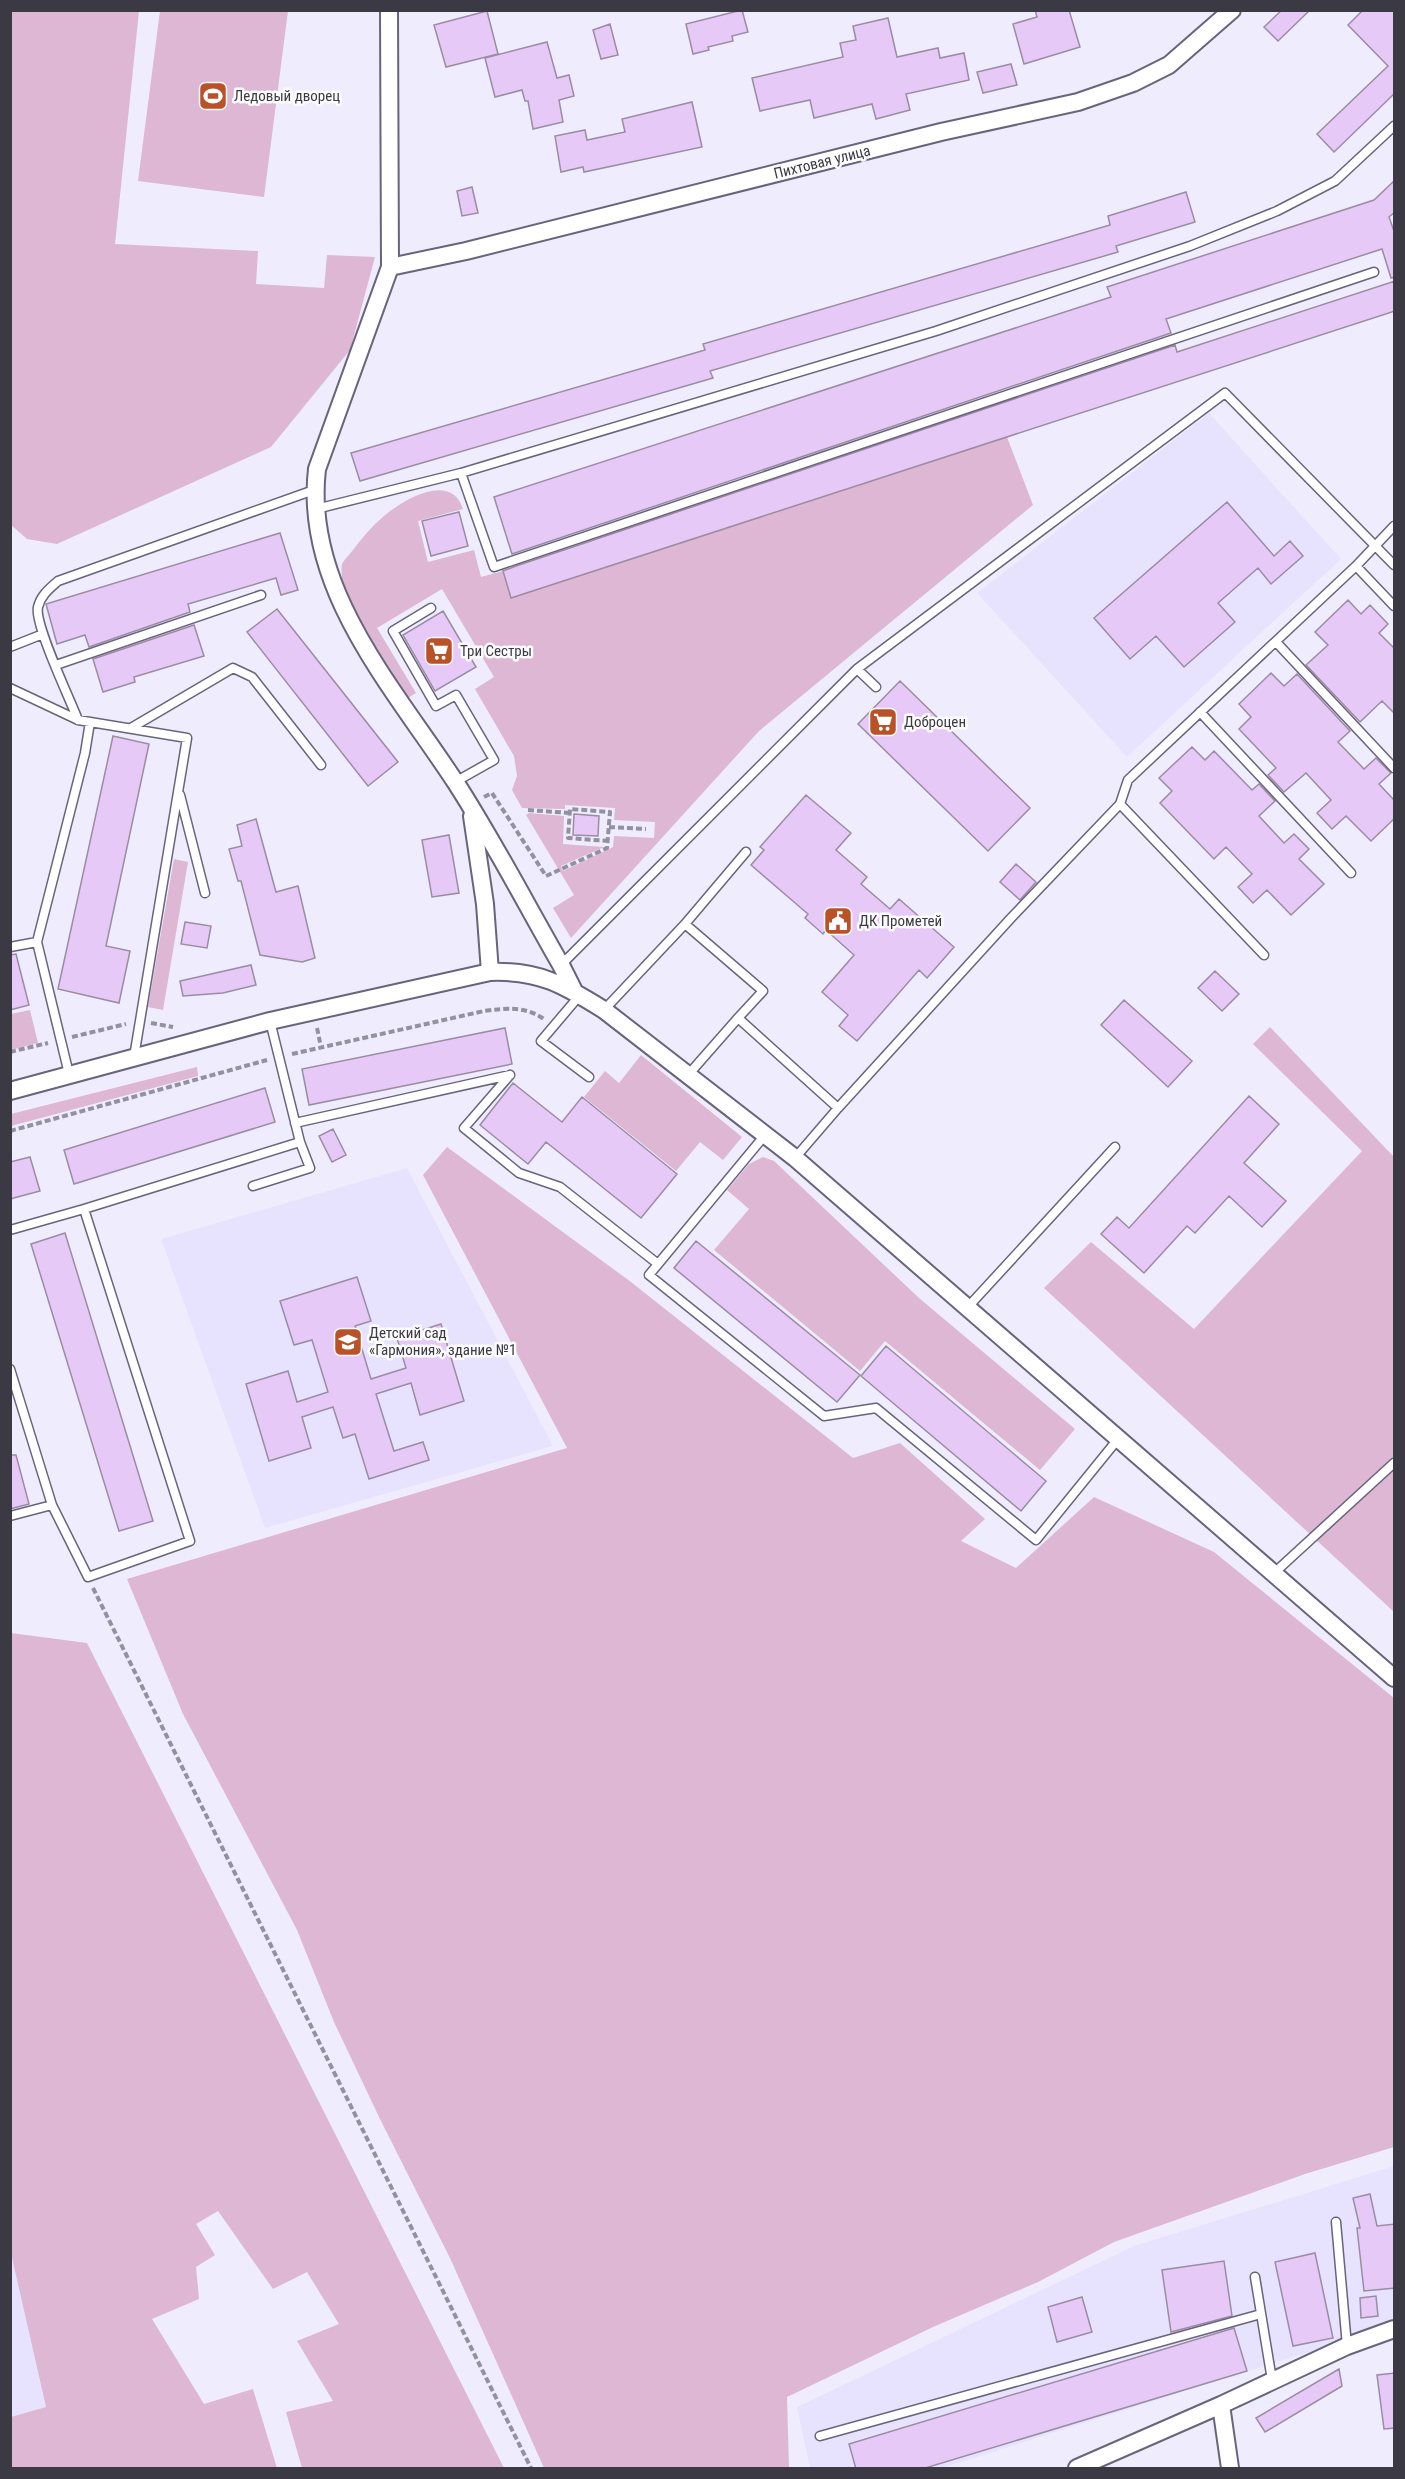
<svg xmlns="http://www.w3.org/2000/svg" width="1405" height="2479" font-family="'Roboto Condensed',sans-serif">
<rect width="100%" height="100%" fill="#efedfd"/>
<path fill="#e7e3ff" d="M1209 413 1341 559 1127 757 977 593Z
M407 1168 553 1446 265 1528 161 1239Z
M1394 2166V2325L942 2468H810L797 2407 1134 2246Z
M10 2249 46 2408 11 2417H10Z"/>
<path fill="#ddb7d3" d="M11 10 139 11 115 244 258 251 256 284 324 288 327 255 375 257 350 350 271 447 57 544 27 539 11 525Z
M160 11H288L264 197 138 181Z
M1007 437 1033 505 759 731 571 938 553 908 574 895 526 815 529 813 564 816 563 844 604 847 561 866 563 871 613 847 614 836 654 838 655 822 614 820 615 808 565 805V809L522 808 512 790 517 776 514 756 475 689 494 677 442 589 377 628 416 693 408 698C388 666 347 615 342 578 342 575 341 567 342 564 344 560 350 554 353 550 362 538 372 526 384 516 403 500 451 471 463 509L418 521 428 562 474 550 481 577 503 571 511 598Z
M174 859 188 862 163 1010 148 1007Z
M30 1010 38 1043 11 1050V1014Z
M1270 1027 1394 1157V1612L1044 1288 1091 1242 1194 1329 1362 1151 1253 1044Z
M641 1055 742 1137 723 1160 700 1142 676 1171 584 1097 605 1071 619 1083Z
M197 1067 198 1076 11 1126V1114Z
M447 1147 631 1282 853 1458 900 1443 985 1519 961 1541 1016 1568 1094 1497 1214 1552 1394 1698V2147L1305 2174 1114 2242 1038 2282 933 2327 787 2397 789 2468H544L450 2258 380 2119 334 2022 297 1930 183 1714 127 1579 567 1448 423 1175Z
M763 1157 774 1161 919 1298 1075 1429 1040 1470 885 1341 860 1371 714 1250 749 1209 727 1190 749 1164Z
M11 1633 87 1643 504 2468H302L286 2412 333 2401 297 2341 339 2324 307 2272 273 2289 218 2211 196 2224 215 2255 196 2267 199 2299 152 2319 204 2404 253 2389 277 2468H11V2417L46 2407 10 2249Z"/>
<path fill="#e7c9f7" stroke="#9a8ca2" stroke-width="1.5" d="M742 10 748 32 732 36 733 41 708 47 709 50 693 54 686 24Z
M1035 10H1069L1080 47 1024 64 1013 24 1037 17Z
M1282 10H1310L1278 41 1264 27Z
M1363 10H1395V93L1334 152 1317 134 1388 66 1348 25Z
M487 11 498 54 446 67 434 25Z
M888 18 897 57 938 48 940 58 964 53 969 80 906 94 910 110 876 119 872 104 814 118 810 100 760 111 752 78 843 57 840 43 856 40 853 26Z
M610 24 618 55 601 59 593 30Z
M547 42 557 78 569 75 574 96 559 100 563 122 533 129 528 101H525L522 90 495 97 485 58Z
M1011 64 1017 85 983 93 977 72Z
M692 102 702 147 584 172 583 167 561 172 555 136 585 130 587 140 625 132 622 119Z
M1395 180V212L1389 217 1395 234V277L1391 278 1382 249 1166 319 1171 333 512 554 494 497 1111 297 1107 287 1374 200Z
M472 187 478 213 462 216 457 191Z
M1186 192 1195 222 1116 246 1118 252 710 371 713 378 360 481 351 453 705 350 703 344 1110 225 1108 216Z
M1395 281V311L511 598 503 571 516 566 1175 345 1177 352Z
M1227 502 1274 556 1290 541 1303 556 1271 584 1258 568 1218 603 1235 622 1184 667 1156 636 1130 659 1094 618Z
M459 512 468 546 431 556 422 521Z
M280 533 298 590 281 595 276 578 188 604 190 612 89 647 85 635 57 644 46 604Z
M1348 600 1361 614 1370 605 1388 624 1379 633 1395 649V714L1382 701 1360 722 1306 665 1328 645 1315 632Z
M277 609 398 762 368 786 247 632Z
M443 611 476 667 435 691 403 635Z
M194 625 204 656 134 677 135 682 103 692 93 659Z
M1271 673 1284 686 1297 674 1350 731 1338 742 1364 769 1376 758 1391 773 1379 784 1395 801V818L1371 841 1346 816 1332 829 1317 813 1331 800 1306 773 1284 792 1268 775 1276 768 1239 729 1251 717 1239 704Z
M900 681 1030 808 988 851 858 724Z
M113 736 149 744 106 946 130 951 119 1003 58 989Z
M1192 747 1205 760 1214 751 1252 790 1259 784 1275 801 1259 816 1284 843 1294 834 1309 849 1299 859 1324 884 1291 915 1267 890 1253 903 1238 887 1252 874 1226 847 1214 859 1160 803 1172 791 1159 778Z
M806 795 851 833 836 850 867 877 861 884 890 909 899 899 954 947 927 978 919 970 857 1041 839 1026 848 1015 822 992 854 955 826 930 823 934 805 918 808 914 751 865 764 850 760 847Z
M574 814 599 816 598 836 573 835Z
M256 819 276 892 298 886 315 958 302 962 260 955 241 881H238L229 849 242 846 237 825Z
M449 835 459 893 432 897 422 840Z
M1016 864 1036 882 1020 900 1000 882Z
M185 922 211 926 207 948 181 944Z
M16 954 29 1005 10 1010V955Z
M251 965 256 985 223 993 183 996 180 981Z
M1215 971 1239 994 1222 1011 1198 988Z
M1124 1000 1192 1061 1168 1087 1101 1025Z
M505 1028 512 1064 309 1105 302 1069Z
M513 1083 562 1122 582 1097 677 1174 641 1218 546 1142 528 1164 480 1125Z
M265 1088 275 1122 74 1184 64 1150Z
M1249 1096 1279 1124 1244 1163 1286 1201 1262 1227 1229 1196 1195 1233 1187 1226 1144 1273 1101 1234 1117 1217 1129 1228Z
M333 1129 346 1155 332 1162 319 1136Z
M30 1157 40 1191 10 1199V1162Z
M65 1233 153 1521 119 1531 31 1244Z
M696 1241 860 1375 837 1402 674 1268Z
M357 1277 371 1321 355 1326 371 1379 406 1368 397 1338 441 1324 464 1401 420 1415 411 1383 376 1394 394 1451 423 1442 429 1460 369 1479 355 1434 343 1438 333 1407 302 1417 311 1448 269 1461 246 1384 288 1371 297 1402 328 1392 312 1340 294 1345 280 1301Z
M886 1346 1046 1481 1021 1511 861 1376Z
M10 1455H16L29 1504 10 1509Z
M1370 2194 1377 2226 1395 2224V2288L1364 2291 1357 2228H1360L1353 2198Z
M1315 2253 1333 2338 1293 2346 1275 2262Z
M1224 2261 1232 2316 1171 2332 1162 2270Z
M1376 2296 1378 2316 1361 2318 1360 2298Z
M1082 2297 1092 2332 1057 2342 1048 2307Z
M1234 2328 1247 2371 922 2469H856L849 2444Z
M1339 2369 1342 2386 1265 2432 1256 2418Z
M1395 2373V2428L1384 2429 1377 2375Z"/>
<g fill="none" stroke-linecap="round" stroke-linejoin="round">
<g stroke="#68647b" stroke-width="11">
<path id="lane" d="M461 473 494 567 1374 272
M316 509 461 473 936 331 1190 246 1277 211 1335 181 1394 126
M1356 566 1394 606
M431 608 393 631 436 706 456 695 494 760 455 782
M1276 642 1394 768
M10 647 43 634
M56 665 261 595
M857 669 1225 393 1394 565
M10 688 78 720 187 738 134 1057
M1200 712 1351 873
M78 720C70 699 34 624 38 607 41 595 49 589 58 581L314 490
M131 728 233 668 252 677 321 765
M180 795 205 893
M1120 804 1264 955
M685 924 746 852
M10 947 37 942
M561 965 857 669 876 687
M580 995 541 1041 589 1077
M604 1010 685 924 763 991 738 1018 838 1108 795 1158
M69 1074 37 942 85 753 90 722
M510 1075 464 1128 519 1173 560 1187 658 1264
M688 1075 738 1018
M838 1108 1011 918 1120 804 1128 780 1356 566 1394 526
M295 1123 510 1075
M765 1135 649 1275 824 1416 876 1408 1036 1540 1118 1439
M253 1186 310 1168 300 1142
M10 1230 84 1209
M967 1308 1115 1147
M10 1369 52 1505 88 1577 190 1541 84 1209 300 1142 270 1021
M10 1516 52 1505
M1273 1574 1394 1463
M1336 2222 1347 2346
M1255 2277 1272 2380
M820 2436 1261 2314"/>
</g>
<g stroke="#68647b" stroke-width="20">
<path id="street" d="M389 10 390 267 317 469C303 589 394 688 456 783 494 842 526 904 561 965L574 991
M390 267 466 251 941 132 1078 102 1133 83 1169 65 1232 10
M472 816 485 904 490 972
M10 1091 270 1021 490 972C539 970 564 985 604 1010L795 1158 1394 1678
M1221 2405 1230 2468
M1077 2468 1221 2405 1347 2346 1394 2329"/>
</g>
<path stroke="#93919e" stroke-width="4" stroke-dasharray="6 3" stroke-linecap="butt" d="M484 797 492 793 546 876 607 848 610 812 570 809 568 838 608 841
M528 810 570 813
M609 827 646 829
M151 1023 173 1027
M317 1028 321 1047
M72 1037 126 1024
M10 1052 48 1043
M292 1054 484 1011C506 1008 525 1006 544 1019
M10 1131 267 1060
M93 1588 531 2468"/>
<use href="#lane" stroke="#fff" stroke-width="8"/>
<use href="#street" stroke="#fff" stroke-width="16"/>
</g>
<defs>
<g id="stadium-square" transform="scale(1.5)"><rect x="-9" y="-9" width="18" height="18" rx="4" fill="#b95327" stroke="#fcfcfc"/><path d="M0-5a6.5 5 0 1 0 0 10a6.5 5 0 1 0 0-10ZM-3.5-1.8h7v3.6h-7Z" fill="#fff"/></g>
<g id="supermarket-square" transform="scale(1.5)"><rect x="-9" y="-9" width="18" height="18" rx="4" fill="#b95327" stroke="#fcfcfc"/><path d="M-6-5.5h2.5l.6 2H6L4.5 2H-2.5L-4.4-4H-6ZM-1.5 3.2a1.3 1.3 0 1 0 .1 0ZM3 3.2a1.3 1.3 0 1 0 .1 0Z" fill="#fff"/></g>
<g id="civic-square" transform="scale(1.5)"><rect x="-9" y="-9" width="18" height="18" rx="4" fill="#b95327" stroke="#fcfcfc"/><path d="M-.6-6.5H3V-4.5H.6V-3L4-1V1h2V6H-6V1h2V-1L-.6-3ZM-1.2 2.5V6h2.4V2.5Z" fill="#fff"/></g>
<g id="school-square" transform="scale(1.5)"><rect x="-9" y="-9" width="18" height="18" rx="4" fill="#b95327" stroke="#fcfcfc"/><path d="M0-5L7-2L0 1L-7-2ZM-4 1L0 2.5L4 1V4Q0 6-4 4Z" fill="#fff"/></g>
</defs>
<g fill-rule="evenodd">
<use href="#stadium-square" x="213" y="96"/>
<use href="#supermarket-square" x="439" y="651"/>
<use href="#supermarket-square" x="883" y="722"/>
<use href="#civic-square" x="838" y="921"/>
<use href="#school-square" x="348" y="1342"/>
</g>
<g text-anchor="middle" stroke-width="5" stroke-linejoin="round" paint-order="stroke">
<g font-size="15" fill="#3b3a44" stroke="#fcfcfc" text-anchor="start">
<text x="234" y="101">Ледовый дворец</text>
<text x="460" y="656">Три Сестры</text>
<text x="904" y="727">Доброцен</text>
<text x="859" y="926">ДК Прометей</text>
<text x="369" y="1338">Детский сад<tspan x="369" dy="17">«Гармония», здание №1</tspan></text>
</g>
<g font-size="15" fill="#3b3a44" stroke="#fcfcfc">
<text transform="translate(822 162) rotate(-14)" y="5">Пихтовая улица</text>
</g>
</g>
<rect width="1405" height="2479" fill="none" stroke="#3b3a44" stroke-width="24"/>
</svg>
